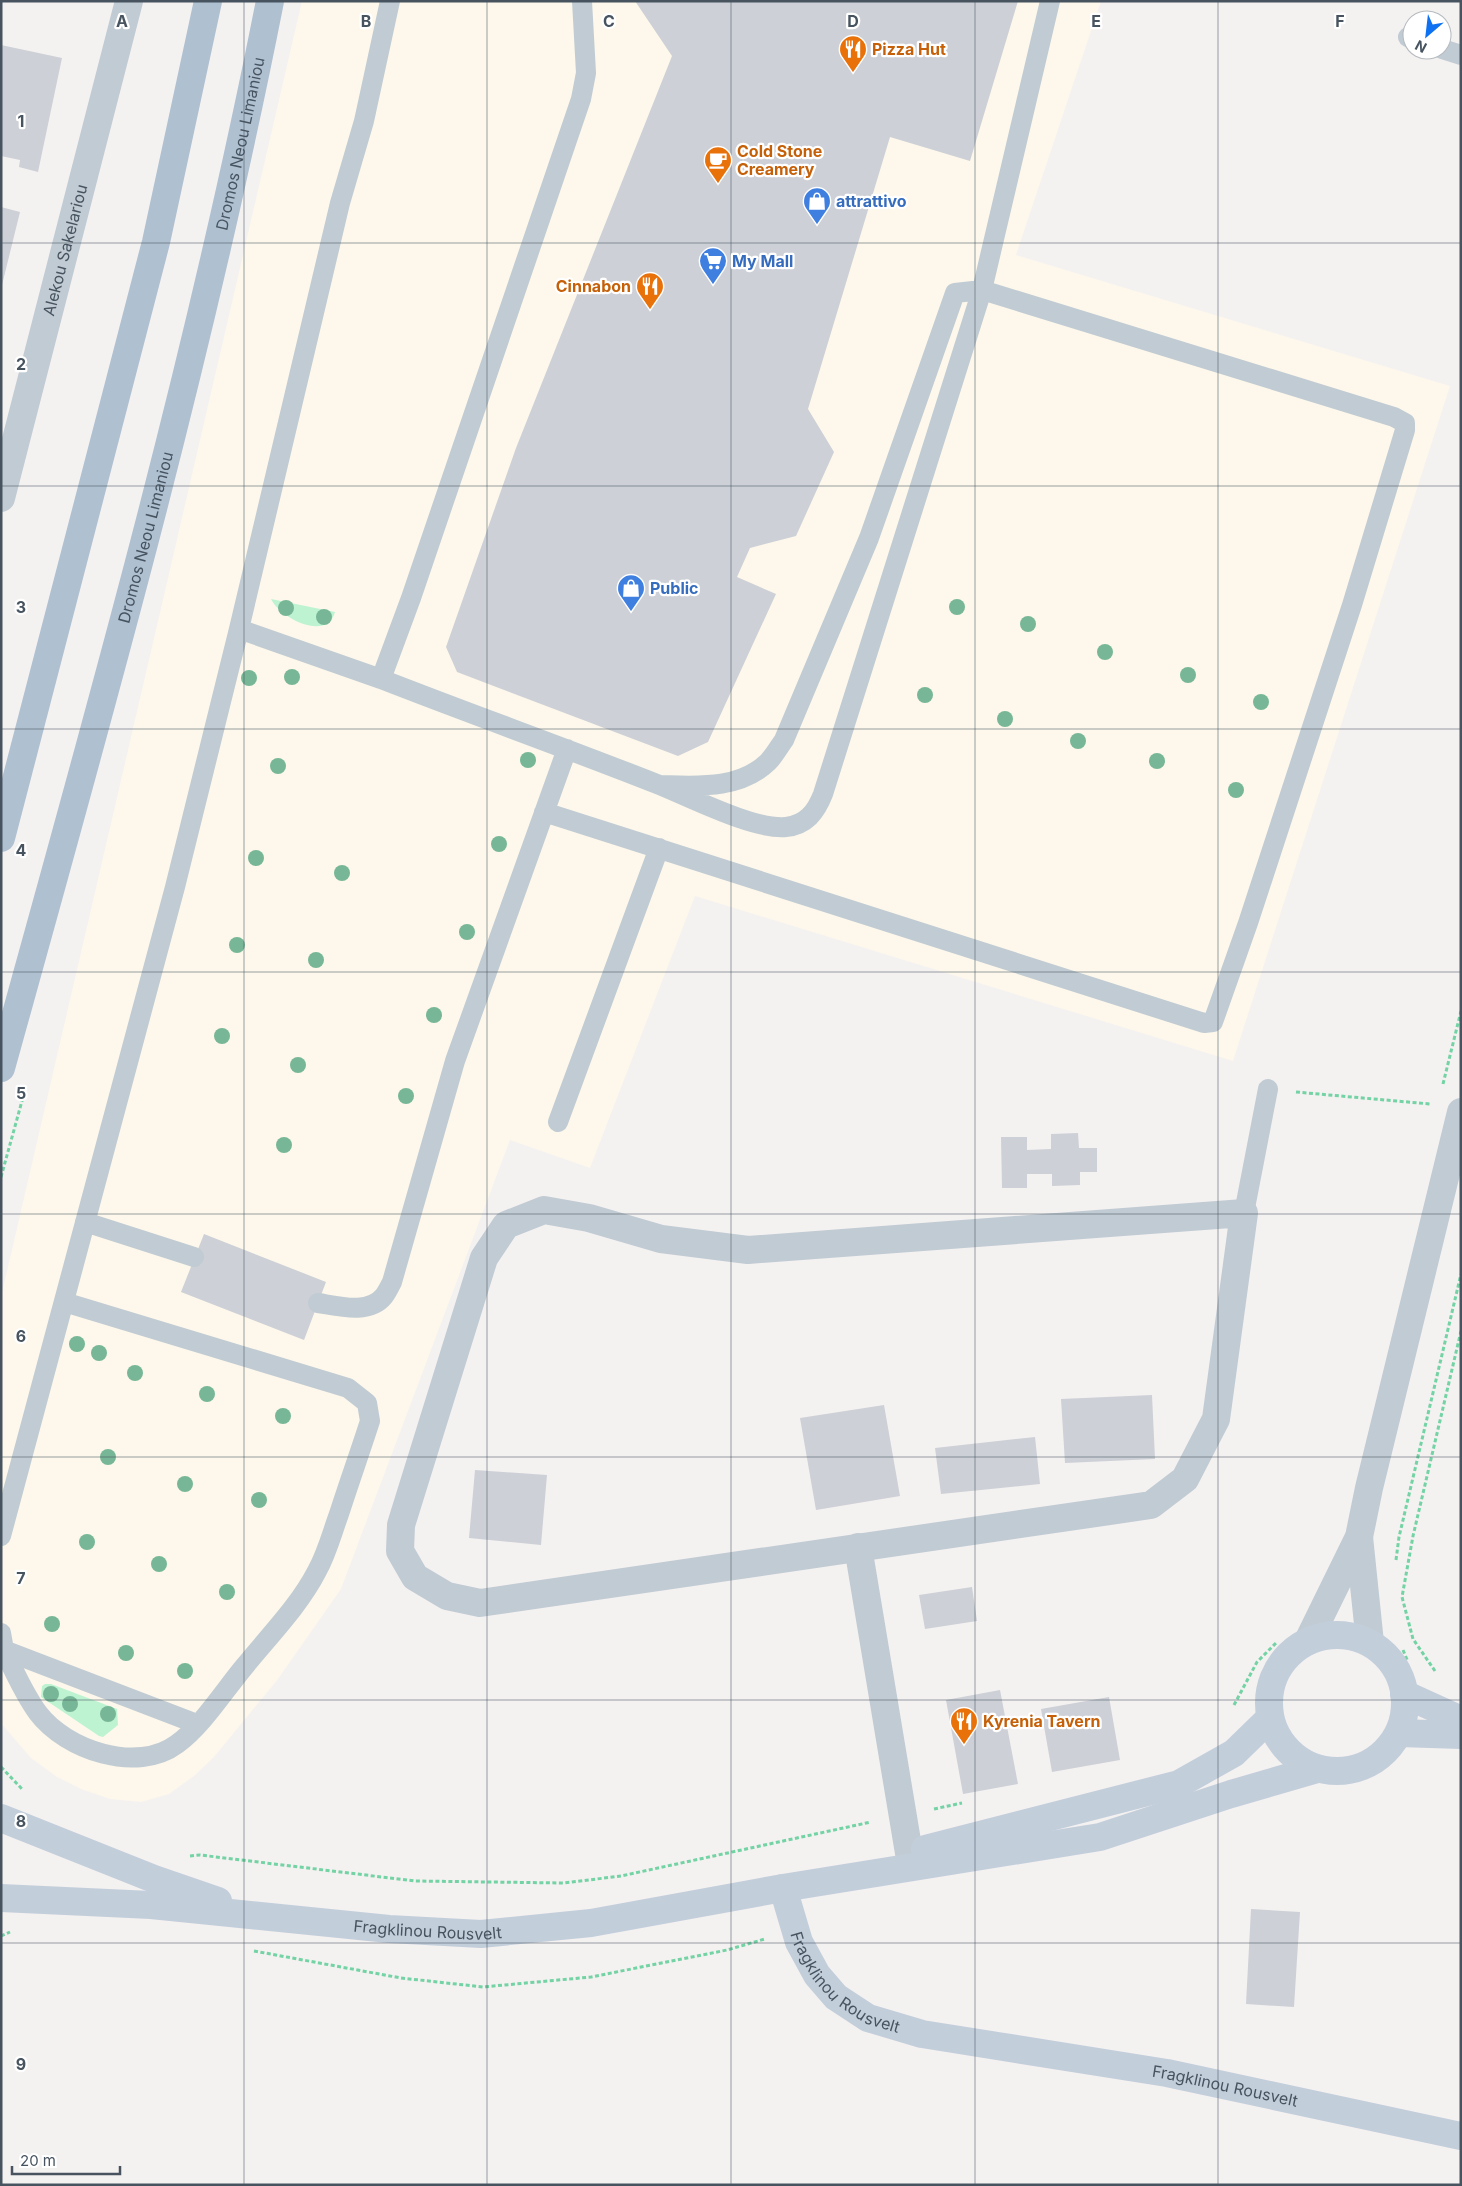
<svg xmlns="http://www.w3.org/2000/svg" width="1462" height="2186" font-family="Inter,sans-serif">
<rect width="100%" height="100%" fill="#f4f1f1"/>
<path fill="#fdf8eb" d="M302 1H1101L1016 255 1450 386 1233 1061 695 896 590 1168 510 1140 341 1589 278 1679 214 1757 194 1776 169 1794 141 1802 110 1799 81 1789 57 1777 31 1758 1 1723V1297Z"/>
<path fill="#bef3d2" d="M271 599 335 612C327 642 280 618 271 599Z
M45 1684H51L117 1709 118 1725 103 1737 99 1736 41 1697 42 1686Z"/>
<path fill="#cdd0d6" d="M635 1H1018L970 161 890 137 808 409 834 452 796 536 750 548 737 577 776 594 708 742 678 756 457 672 446 647 516 448 672 56Z
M1 45 62 58 38 172 19 167 20 160 1 156Z
M1 207 20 212 2 285H1Z
M1078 1133 1079 1148H1097V1172H1080V1185L1052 1186V1174H1027V1188H1002L1001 1137H1027V1150L1051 1149V1134Z
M204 1234 326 1282 304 1340 181 1292Z
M1152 1395 1155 1459 1065 1463 1061 1399Z
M884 1405 900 1496 816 1510 800 1418Z
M1035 1437 1040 1484 941 1494 935 1448Z
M475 1470 547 1475 541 1545 469 1538Z
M972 1587 977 1621 925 1629 919 1595Z
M1000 1690 1018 1784 963 1794 946 1700Z
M1109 1697 1120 1760 1052 1772 1041 1709Z
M1251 1909 1300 1912 1294 2007 1246 2004Z"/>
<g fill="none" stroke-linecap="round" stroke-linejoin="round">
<path stroke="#73d3a4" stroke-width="3" stroke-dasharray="4 2.5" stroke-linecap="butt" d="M1443 1084 1461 1011
M1296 1092 1430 1104
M1 1177 25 1090
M1396 1560 1399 1537 1461 1274
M1403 1650 1408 1662
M1435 1671 1413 1639 1402 1597 1413 1536 1461 1331
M1234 1705 1257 1662 1276 1643
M1 1767 23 1790
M934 1809 962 1803
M190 1856 200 1855 415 1881 564 1883 621 1876 871 1822
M1 1936 10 1932
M254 1951 401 1978 483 1987 591 1977 727 1950 765 1939"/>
<path stroke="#c1cbd3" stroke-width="20" d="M582 1 586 73 581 99 411 598 381 679C473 715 566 748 657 784 690 797 753 830 786 827 806 825 816 812 823 794L982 290 1050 1
M1408 37 1412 39
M1442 49 1461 55
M239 629 381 679
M544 812 1204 1023 1213 1022 1248 923 1352 605 1405 430V423L1394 417 982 290 955 293 869 538 784 740C779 747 774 756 768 762 739 790 697 786 660 785
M558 1122 659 848
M1244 1213 1268 1089
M85 1222 194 1257
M318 1303C338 1306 369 1315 384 1296 387 1292 390 1286 392 1282L455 1061 567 749
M1 1536 175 887 239 629 340 203 364 121 390 1
M1 1633 4 1650 197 1724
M4 1650C14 1671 24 1694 38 1713 66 1750 137 1774 177 1744 202 1726 224 1691 244 1667 269 1636 299 1606 317 1571 327 1553 332 1533 339 1514 349 1483 360 1452 370 1421L367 1403 348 1388 64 1302"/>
<g stroke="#c1cbd3" stroke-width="28">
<path id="s1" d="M1 498 129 1"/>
<path d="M544 1210 589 1218 661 1239 748 1250 1244 1213 1216 1419 1185 1479 1151 1505 480 1603 447 1596 415 1577 400 1551 401 1525 484 1258 506 1225Z"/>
<path d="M1359 1537 1370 1643"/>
<path d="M858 1547 909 1853"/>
<path d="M1308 1641 1359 1537 1369 1488 1461 1112"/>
</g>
<g stroke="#c3cedb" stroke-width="28">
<circle cx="1337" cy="1703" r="68"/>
<path d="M1404 1694 1461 1720"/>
<path d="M1399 1733 1461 1735"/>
<path d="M1 1818 154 1879 218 1901"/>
<path d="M925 1849 1179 1784 1234 1753 1270 1718"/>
<path id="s2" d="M783 1888 799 1942 817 1975 836 1997 868 2018 922 2034 1167 2073 1461 2136"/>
<path id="s3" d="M1 1898 151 1905 389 1929 481 1934 591 1923 783 1888 1100 1837 1231 1794 1317 1769"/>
</g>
<g stroke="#afc0d1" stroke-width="28">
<path d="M1 838 156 242 208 1"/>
<path id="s4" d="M1 1068C99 715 199 361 270 1"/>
</g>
</g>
<g fill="#77b797">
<circle cx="957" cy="607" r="8"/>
<circle cx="286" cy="608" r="8"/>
<circle cx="324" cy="617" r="8"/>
<circle cx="1028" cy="624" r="8"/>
<circle cx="1105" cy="652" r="8"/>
<circle cx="1188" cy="675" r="8"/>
<circle cx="292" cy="677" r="8"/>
<circle cx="249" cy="678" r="8"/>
<circle cx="925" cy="695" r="8"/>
<circle cx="1261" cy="702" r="8"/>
<circle cx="1005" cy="719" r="8"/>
<circle cx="1078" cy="741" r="8"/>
<circle cx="528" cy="760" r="8"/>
<circle cx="1157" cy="761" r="8"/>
<circle cx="278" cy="766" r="8"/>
<circle cx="1236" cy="790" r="8"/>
<circle cx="499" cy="844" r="8"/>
<circle cx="256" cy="858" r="8"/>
<circle cx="342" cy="873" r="8"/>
<circle cx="467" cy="932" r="8"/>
<circle cx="237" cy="945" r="8"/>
<circle cx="316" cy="960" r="8"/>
<circle cx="434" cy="1015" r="8"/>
<circle cx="222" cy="1036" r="8"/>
<circle cx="298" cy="1065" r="8"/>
<circle cx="406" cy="1096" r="8"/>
<circle cx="284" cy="1145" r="8"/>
<circle cx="77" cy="1344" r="8"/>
<circle cx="99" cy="1353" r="8"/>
<circle cx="135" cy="1373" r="8"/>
<circle cx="207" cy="1394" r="8"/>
<circle cx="283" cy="1416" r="8"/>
<circle cx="108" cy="1457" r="8"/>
<circle cx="185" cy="1484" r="8"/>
<circle cx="259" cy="1500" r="8"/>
<circle cx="87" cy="1542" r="8"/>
<circle cx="159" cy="1564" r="8"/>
<circle cx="227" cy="1592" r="8"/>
<circle cx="52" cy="1624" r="8"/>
<circle cx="126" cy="1653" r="8"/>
<circle cx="185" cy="1671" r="8"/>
<circle cx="51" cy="1694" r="8"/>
<circle cx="70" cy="1704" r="8"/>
<circle cx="108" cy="1714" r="8"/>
</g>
<path fill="none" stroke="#475460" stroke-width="1" stroke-opacity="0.55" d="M244 1V2185M487 1V2185M731 1V2185M975 1V2185M1218 1V2185M1 243H1461M1 486H1461M1 729H1461M1 972H1461M1 1214H1461M1 1457H1461M1 1700H1461M1 1943H1461"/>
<defs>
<g id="restaurant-pin" transform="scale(1.4375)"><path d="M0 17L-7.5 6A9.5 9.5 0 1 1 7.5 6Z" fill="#e8710a" stroke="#fff"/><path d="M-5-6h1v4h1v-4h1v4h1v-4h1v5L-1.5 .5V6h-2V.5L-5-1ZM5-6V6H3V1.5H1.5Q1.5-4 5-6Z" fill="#fff"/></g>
<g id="cafe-pin" transform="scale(1.4375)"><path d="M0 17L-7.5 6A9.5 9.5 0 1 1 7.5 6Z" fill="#e8710a" stroke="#fff"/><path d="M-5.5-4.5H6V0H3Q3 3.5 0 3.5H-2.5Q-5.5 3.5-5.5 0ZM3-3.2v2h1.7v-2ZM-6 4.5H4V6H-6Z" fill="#fff"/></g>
<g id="shop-pin" transform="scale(1.4375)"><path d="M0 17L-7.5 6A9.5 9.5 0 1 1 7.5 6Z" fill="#3f7fe0" stroke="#fff"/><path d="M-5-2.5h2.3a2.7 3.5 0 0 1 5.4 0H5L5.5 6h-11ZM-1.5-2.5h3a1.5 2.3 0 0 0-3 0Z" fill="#fff"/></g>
<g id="supermarket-pin" transform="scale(1.4375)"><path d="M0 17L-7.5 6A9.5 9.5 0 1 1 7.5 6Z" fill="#3f7fe0" stroke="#fff"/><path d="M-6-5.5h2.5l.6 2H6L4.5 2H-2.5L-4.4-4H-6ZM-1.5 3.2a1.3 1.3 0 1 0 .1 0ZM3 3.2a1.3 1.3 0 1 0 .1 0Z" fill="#fff"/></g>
</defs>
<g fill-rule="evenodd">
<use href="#restaurant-pin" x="853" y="49"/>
<use href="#cafe-pin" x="718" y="160"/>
<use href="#shop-pin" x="817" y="201"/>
<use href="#supermarket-pin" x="713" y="261"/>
<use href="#restaurant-pin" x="650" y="286"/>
<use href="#shop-pin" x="631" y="588"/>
<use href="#restaurant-pin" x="964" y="1721"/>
</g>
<g text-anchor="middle" stroke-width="4.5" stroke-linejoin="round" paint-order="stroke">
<g font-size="16" font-weight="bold" fill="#c56008" stroke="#fff" text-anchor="start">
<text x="872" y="55">Pizza Hut</text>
<text x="737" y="157">Cold Stone<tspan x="737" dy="18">Creamery</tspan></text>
<text x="631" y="292" text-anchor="end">Cinnabon</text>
<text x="983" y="1727">Kyrenia Tavern</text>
</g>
<g font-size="16" fill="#475460" stroke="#fff">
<text dy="6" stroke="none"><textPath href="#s4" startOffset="955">Dromos Neou Limaniou</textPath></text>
<text dy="6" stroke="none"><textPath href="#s1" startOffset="256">Alekou Sakelariou</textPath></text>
<text dy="6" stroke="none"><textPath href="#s4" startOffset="550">Dromos Neou Limaniou</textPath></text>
<text dy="6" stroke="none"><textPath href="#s3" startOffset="428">Fragklinou Rousvelt</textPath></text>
<text dy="6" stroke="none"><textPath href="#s2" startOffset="120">Fragklinou Rousvelt</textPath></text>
<text dy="6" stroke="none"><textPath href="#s2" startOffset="525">Fragklinou Rousvelt</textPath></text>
</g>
<g font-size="16" font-weight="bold" fill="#366cbe" stroke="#fff" text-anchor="start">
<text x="836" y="207">attrattivo</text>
<text x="732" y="267">My Mall</text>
<text x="650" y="594">Public</text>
</g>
</g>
<g font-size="16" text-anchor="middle" font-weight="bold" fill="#475460" stroke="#fff" stroke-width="4.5" stroke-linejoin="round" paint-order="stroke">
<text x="122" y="27">A</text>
<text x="366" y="27">B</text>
<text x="609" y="27">C</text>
<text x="853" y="27">D</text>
<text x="1096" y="27">E</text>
<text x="1340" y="27">F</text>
<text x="21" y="127">1</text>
<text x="21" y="370">2</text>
<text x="21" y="613">3</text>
<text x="21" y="856">4</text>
<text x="21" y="1099">5</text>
<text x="21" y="1342">6</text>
<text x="21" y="1584">7</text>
<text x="21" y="1827">8</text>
<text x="21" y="2070">9</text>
</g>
<rect width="1462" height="2186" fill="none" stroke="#475460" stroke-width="5"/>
<g transform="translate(1427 35) rotate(208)"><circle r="24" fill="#ffffff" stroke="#b5bbbf"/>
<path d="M0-4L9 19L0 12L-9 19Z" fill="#0d71f1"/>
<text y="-8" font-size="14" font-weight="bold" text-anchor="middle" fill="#475460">N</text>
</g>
<path d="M12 2166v8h108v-8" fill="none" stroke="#475460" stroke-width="2.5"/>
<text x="20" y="2166" font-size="15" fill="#475460" stroke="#ffffff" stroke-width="4" paint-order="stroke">20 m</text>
</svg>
